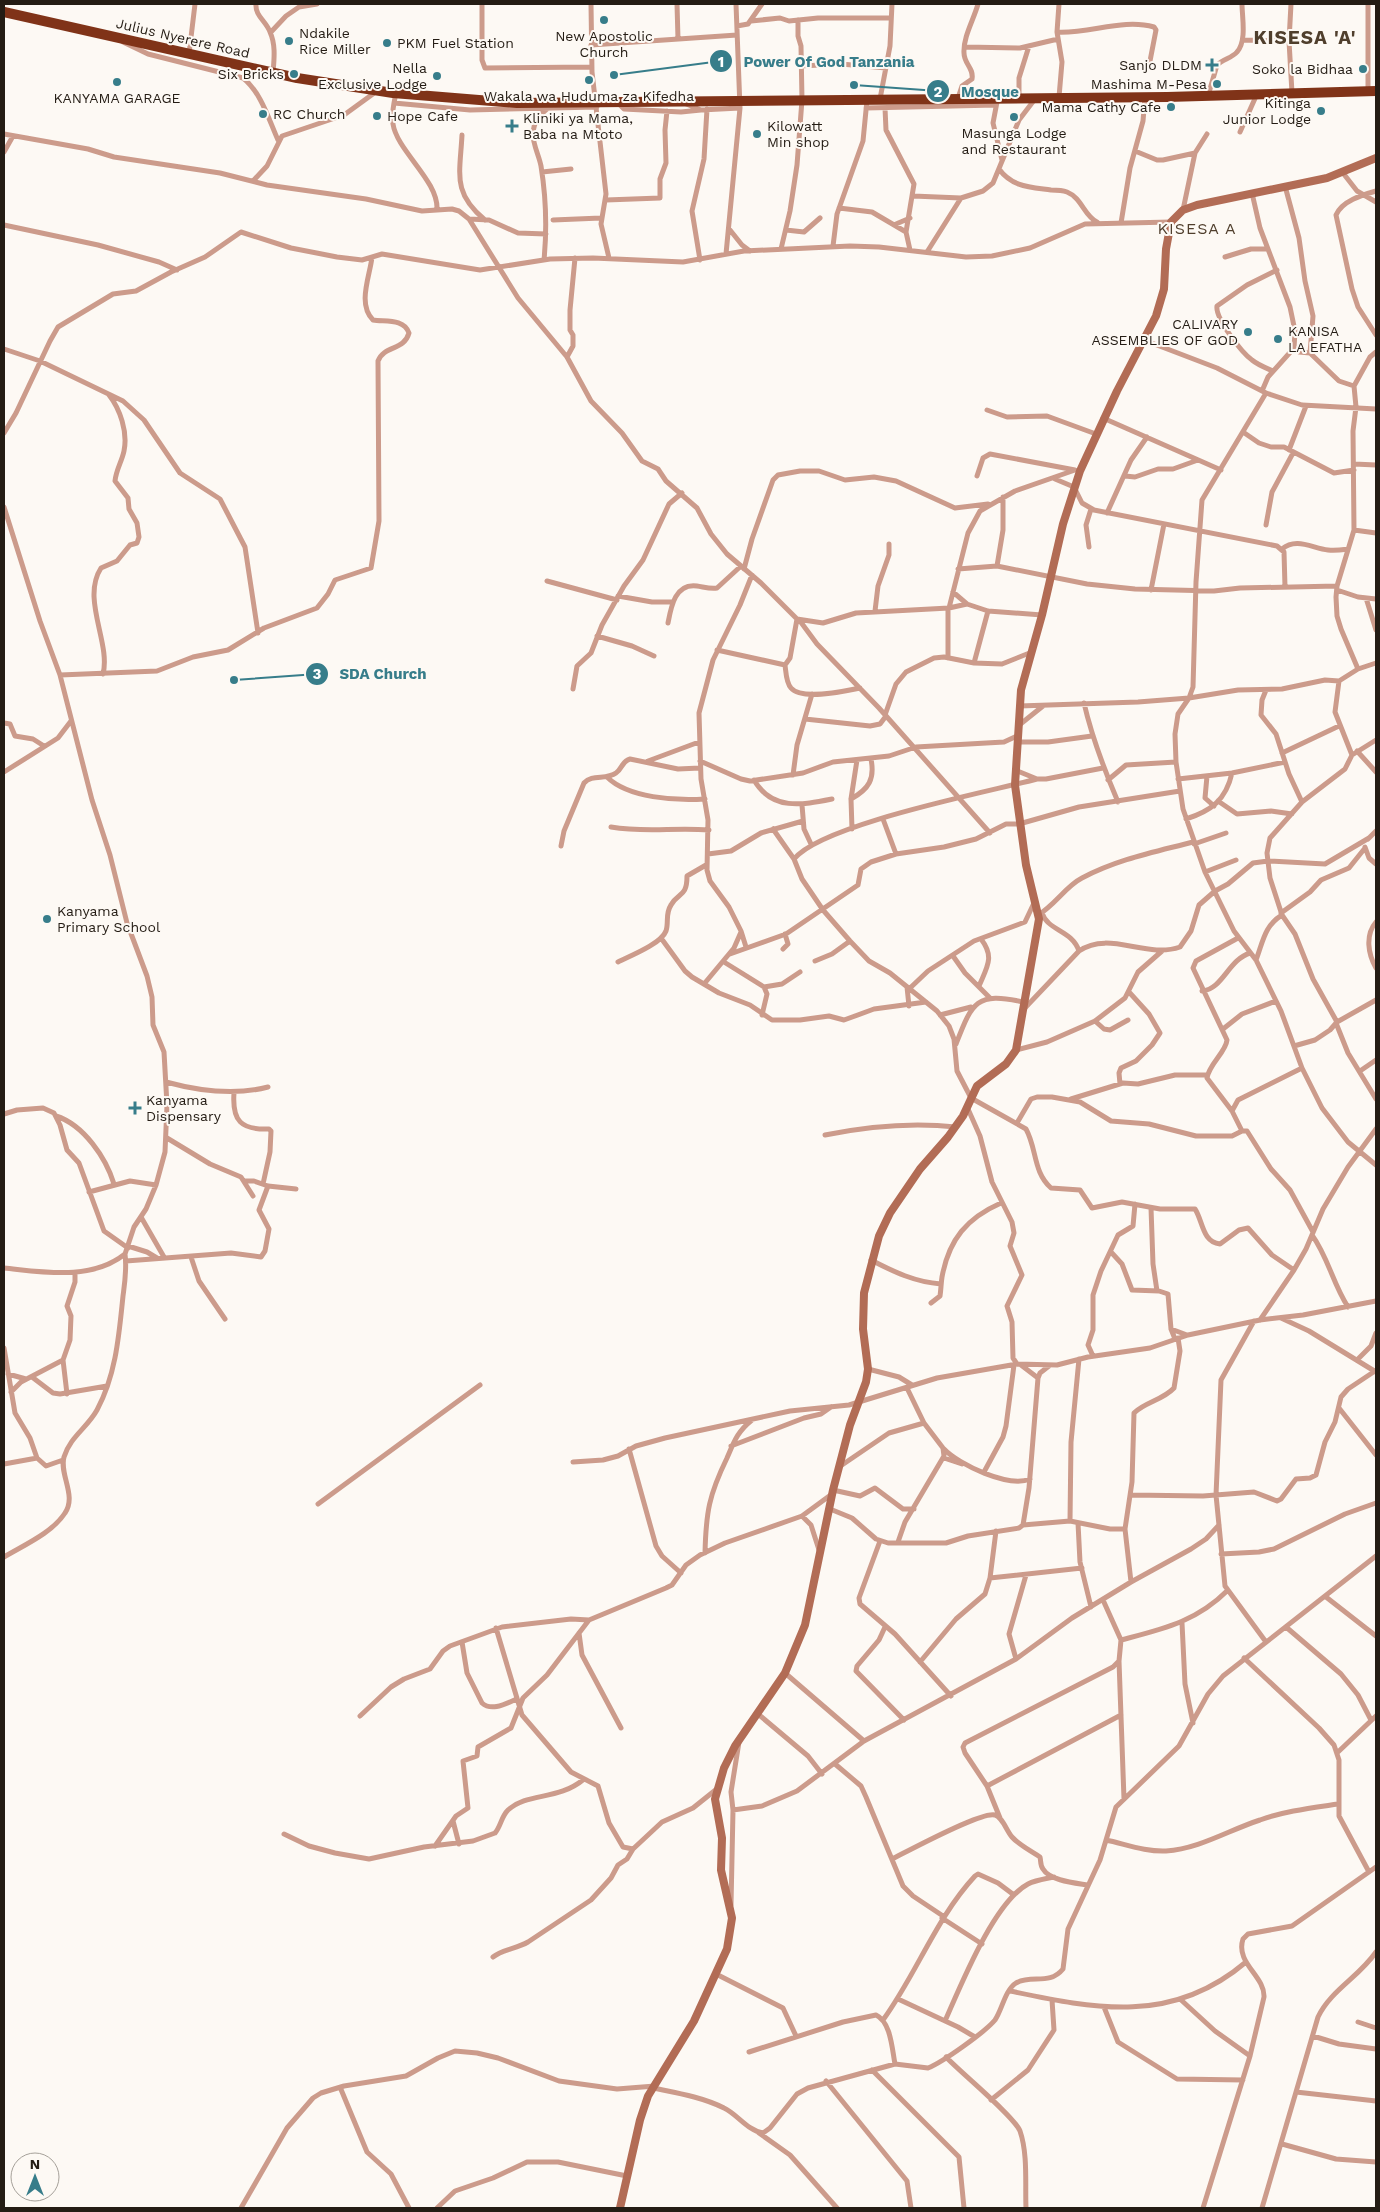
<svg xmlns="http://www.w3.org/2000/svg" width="1380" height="2212" font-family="'Work Sans',sans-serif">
<rect width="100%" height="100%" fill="#fdf9f4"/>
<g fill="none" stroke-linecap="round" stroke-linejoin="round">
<path stroke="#cc9b8b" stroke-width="5" d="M256 4C255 16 266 21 270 32 276 45 274 60 273 73
M482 4V60L485 68 592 67
M591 4 592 72 606 194 601 224 609 258
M677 4 678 39
M1059 4 1057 32 1062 62 1059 97
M1291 4 1289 41 1292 93
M751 21 780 18 789 21 818 18H891
M737 26 748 24 762 4
M271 32 286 16 299 7 317 4
M1057 32C1089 34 1123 18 1154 27L1156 30 1150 61
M1243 40 1289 41
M123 42 148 54 243 78C261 92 269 120 278 140
M591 45 737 35
M965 47 1020 48 1058 39
M189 54 195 4
M800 66 841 64 886 68
M1368 91V4
M396 93C394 103 391 115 393 124 397 151 439 181 437 210
M1208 96 1217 65C1223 59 1232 58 1237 52 1247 41 1242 17 1242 4
M1019 97V78L1029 46
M958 98 962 86 972 79C974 68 964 64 964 53 963 37 974 19 978 4
M880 99 890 46 892 4
M997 102 993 123 1002 160
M394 103 470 110 597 107
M618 103 624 109 681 112 701 110
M684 103 701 110 740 108
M866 108 996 105
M885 108 886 130 914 184 906 232 910 250
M1240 132 1257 94
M4 134 88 149 114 157 220 173 267 185 366 199 422 211 452 209 459 211 469 219 518 298 567 357 591 401 622 433 642 461 658 469 666 481 697 508 711 534 727 554 761 583 797 619 823 623 856 613 949 608 967 604 988 611 1042 615
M462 135C460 174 452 193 485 220
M1135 151 1157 160H1163L1195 153
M4 152 13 136
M999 169C1012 187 1030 187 1051 190 1057 190 1062 190 1067 192 1082 198 1084 216 1097 222
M542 172 571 169
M1343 173 1357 191 1376 202
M253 181 267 166 282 136 344 115 377 91
M1285 186 1299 238 1305 281 1313 316 1310 353 1339 381 1354 386
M1376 191C1362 195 1342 201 1336 215L1352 289 1358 307 1376 335
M1252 193 1260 228 1290 307 1295 331 1294 348 1299 352 1310 353
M913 196 961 198
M606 200 660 198V179L666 163 665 130 667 111
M839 208 872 212 906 232
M1183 210 1195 153 1207 134
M469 219 489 220 518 233 546 234
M553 220 601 218
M1121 223 1130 168 1143 121 1145 97
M896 224 910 218
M4 225 98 245 159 262 177 270
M730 230 742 245 750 251
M786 230 804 232 820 218
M833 246 837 214 863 141 867 100
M781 249 790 211 797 165 802 100 801 46 798 36V20
M927 252 961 198 983 191 993 183 1019 120 1035 99
M726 254 740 108 736 4
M1225 257 1251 249H1268
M544 260C547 229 546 197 541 166 539 155 532 143 533 132 534 122 539 115 547 109
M700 260 692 211 704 159 707 109
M1143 342H1149L1217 368 1266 393 1302 405 1376 409
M4 349 40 361 123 401 144 420 180 473 220 499 245 547 258 633
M567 357 573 346V335L570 330V310L575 258
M1273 371C1266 368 1258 365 1252 360 1242 353 1215 318 1217 306L1247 285 1277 270
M1262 391 1268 377 1294 348
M1266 393 1202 500 1196 582 1193 687 1189 698 1178 714 1175 734 1176 762 1183 809 1205 872 1234 931 1256 960 1281 1011 1302 1068 1322 1108 1348 1142 1376 1165
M987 410 1007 417 1047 416 1096 434
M1103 418 1221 470
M1243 432 1259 443 1271 447H1284L1334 473 1354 470
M4 433 16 413 50 341 58 327 113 294 136 291 171 272 205 257 241 232 291 248 337 257 362 260 382 254 480 270 550 259 593 258 683 262 744 251 850 246 879 247 966 257 992 256 1030 248 1085 224 1171 222
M1289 450 1306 406
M1354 464 1376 465
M977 476 983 458 990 454 1075 470
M1125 476 1135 477 1158 469H1173L1198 460
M1055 479 1074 487 1082 503 1094 510 1277 546 1284 552 1285 587
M4 507 40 621 60 675 92 800 110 855 127 923 147 976 152 997 153 1025 164 1052 167 1105 165 1152 156 1185 146 1209 134 1227 125 1254C91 1281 44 1272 4 1268
M1107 513 1131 460 1147 437
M1266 525 1272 492 1293 453
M1354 530 1376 533
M1089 547 1086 525 1091 509
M1282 549C1296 537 1312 548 1328 550 1335 551 1341 550 1348 549
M997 566 1003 530V497
M744 569 752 539 773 480 778 475 800 471H819L845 480 874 477 896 481 955 508 988 504
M958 569 997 566 1087 584 1135 589 1214 591 1240 588 1337 586
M547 581 617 600
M1151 590 1164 524
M1337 590 1358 597 1376 599
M953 592 967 604
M618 596 652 602H672
M1366 598 1376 630
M949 608 968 533 980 511 1015 491 1075 470
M875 611 878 586 889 555V544
M800 621 817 644 879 708 990 833
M668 623C671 607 675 583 697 586 704 587 710 589 717 588L741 566
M597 636 632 646 654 656
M717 650 785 665 790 658 797 619
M948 658V608
M974 663 988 611
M785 665C786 672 786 683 791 688 802 701 845 691 860 688
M1358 669 1341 629 1337 616 1336 597 1337 586 1354 530 1353 431 1356 407 1354 386 1370 357 1376 352
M103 674C111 643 81 599 101 568L117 561 130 545 137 543 139 537 137 523 129 509 128 498 115 481C116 470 122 461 124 451 128 432 120 409 109 395
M60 675 157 671 193 657 228 650 264 628 317 608 328 594 335 580 371 568 379 521 378 361C384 345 404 351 409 333 404 318 385 322 373 320 357 304 370 276 372 257
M573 689 577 666 591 653 602 625 624 586 643 560 669 504 682 493
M1266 690 1262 700 1261 715 1276 734 1289 774 1302 802
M1084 703C1092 738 1104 769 1118 802
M1019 706 1138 702 1189 698 1238 690 1282 689 1325 680 1339 681
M885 715 896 684 906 672 934 658 944 657 974 663 1002 664 1032 652
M805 719 870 726 880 724 886 716
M4 723 10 724 15 736 33 739 44 746
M1018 726 1043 706
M1017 742H1048L1092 736
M1357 751 1376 772
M1282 753 1339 726
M1352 755 1376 740
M648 761 699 742
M700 761 741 779 750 781 803 773 833 762 889 756 916 747 1004 742 1017 736
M1015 770 1037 779H1046L1103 768
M4 772 58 738 71 721
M793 775 797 745 812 694
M1207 776 1205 798 1214 806
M607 777C628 798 676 801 705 799
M1178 779 1232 773 1285 762
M754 780C772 811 802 805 832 799
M1108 780 1126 765 1176 762
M851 799C869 789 875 779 871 759
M1218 801 1237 814 1271 811 1292 814
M802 805 804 829 811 844
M883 819 896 854
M1186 819C1211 811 1226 800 1232 773
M611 827C647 833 674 827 709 830
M773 829 794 859 802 879 823 910 850 941 869 961 890 973 937 1011 949 1026 954 1039 957 1071 971 1098 1026 1129C1037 1149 1033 1172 1051 1188L1080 1190 1092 1208 1122 1202 1160 1209H1195C1203 1221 1202 1242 1220 1244L1239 1230 1248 1228 1272 1255 1294 1270
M852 829 851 799 857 760
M1368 839 1376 831
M1194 844 1226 833
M561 846 564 831 584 783C592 774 606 780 616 773 622 769 622 761 630 759L678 769 700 768
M1365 847 1369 858 1376 864
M708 854 731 851 761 833 803 821
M794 859C822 824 988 792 1037 779
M1205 872 1236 860
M1042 913C1048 931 1072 930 1079 951
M1281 913 1310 892 1321 880 1349 868 1365 848
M1038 915C1055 905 1066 886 1082 878 1118 859 1155 852 1193 842
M1376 922C1365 935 1368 954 1376 968
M661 938 685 971 692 977 719 993 750 1005 772 1020H800L829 1016 844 1020 874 1009 926 1002
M1238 938 1196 961 1193 968 1227 1040C1226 1052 1209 1064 1207 1078L1232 1111 1242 1131
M746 947 741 931 729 907 710 881 707 870 708 820 701 779 699 713 713 660 740 605 752 575
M783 949 788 944 785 934
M730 954 786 934 858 885 861 869 871 862 896 854 944 847 976 839 1006 824H1019L1079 807 1180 791
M953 956 965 973 990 998
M1256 960C1263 942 1264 926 1282 915
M815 961 832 954 850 941
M618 962C630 956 661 944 666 931 669 922 665 914 671 905 678 892 687 898 687 876L706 865
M724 962 764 987 782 984 800 972
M704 984 734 948 741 932
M979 986C987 967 995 957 981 939
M907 987 909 1006
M909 989 928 971 974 941 1025 922 1034 903
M1202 991C1223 989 1228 960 1250 953
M1023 1010 1079 951C1109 930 1146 959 1180 947L1191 931 1199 905 1215 891 1228 884 1253 863 1268 861 1325 864 1369 838
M762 1015 767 994 764 987
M940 1015 971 1007
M1095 1021 1104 1029 1110 1030 1128 1020
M1337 1022 1313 979 1295 934 1282 915 1270 878 1267 853 1270 838 1302 802 1345 769 1352 755 1335 712 1339 681 1358 669 1376 663
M1336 1023 1348 1053 1376 1099
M1223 1029 1242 1014 1276 1001
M956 1044C972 1003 976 991 1023 1002
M1294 1046 1315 1040 1330 1030 1337 1022 1376 1000
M1016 1050 1047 1042 1095 1021 1125 998 1138 972 1162 951
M1360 1071 1376 1060
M166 1082C199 1091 234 1096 268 1087
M1120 1084 1119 1073 1121 1068 1136 1061 1152 1045 1160 1033 1149 1014 1129 992
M234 1093C232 1121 241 1130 269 1129L271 1131 270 1152 263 1184
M1071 1099 1123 1083 1138 1084 1175 1075H1207
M968 1109 980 1136 992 1182 1012 1222 1014 1233 1010 1246 1022 1275 1007 1306 1012 1322 1013 1358 1017 1364
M1232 1111 1238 1100 1302 1068
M4 1114 17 1110 43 1108 54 1113 60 1125 67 1150 79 1163 104 1231 128 1248
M56 1116C84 1125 106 1158 114 1184
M1017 1123 1031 1099 1037 1097H1052L1080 1102 1111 1121 1149 1124 1196 1136H1232L1242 1131H1247L1271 1169 1290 1190 1313 1232
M825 1135C869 1126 911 1122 956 1127
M167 1138 210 1164 241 1177 253 1196
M245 1181H254L268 1186 296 1189
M89 1192 130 1181 156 1185
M1151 1208 1153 1264 1157 1291
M141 1217 164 1257
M1312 1235C1328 1257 1333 1284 1348 1307
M128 1246 147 1252 157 1258
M1111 1252 1122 1264 1132 1290 1159 1291 1168 1294 1171 1329 1175 1339
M191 1257 199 1281 225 1319
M871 1260C894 1272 915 1282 941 1284
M126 1261 231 1253 261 1257 265 1251 269 1229 259 1210 268 1186
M931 1303 940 1296C941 1290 941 1283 942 1277 949 1239 967 1218 1001 1203
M1281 1318 1309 1331 1376 1372
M1260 1320 1294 1270 1306 1249 1323 1209 1348 1167 1376 1129
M1254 1321 1221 1380 1216 1495 1225 1586 1266 1642
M1171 1329 1187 1335
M4 1348 15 1413 30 1438 37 1458 46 1466 63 1460
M1093 1356 1088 1345 1093 1330V1295L1101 1271 1118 1235 1133 1226 1135 1204
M1357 1360 1371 1346 1376 1333
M1021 1365 1038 1378
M868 1369 899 1377 912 1385
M8 1374 26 1379
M32 1377 53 1393 60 1394 107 1386
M11 1392 21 1382 63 1360
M67 1394 63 1360 70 1340 71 1316 67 1306 75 1282V1273
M1339 1408 1376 1455
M731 1446 804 1418 821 1414 831 1407
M629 1449 656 1546 662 1556 681 1573
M944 1449C959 1465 1009 1488 1030 1479
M944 1458 962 1464
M573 1462 603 1460 618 1456 636 1446 665 1438 790 1411 849 1405 937 1378 1017 1364 1057 1365 1088 1357 1150 1348 1188 1335 1260 1320 1303 1315 1376 1301
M4 1464 37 1458
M839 1467 889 1433 924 1423
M984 1472 1003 1437 1006 1426 1014 1365
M833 1490 860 1496 875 1488 903 1509H914
M1131 1495 1203 1496 1254 1492 1277 1501 1281 1499 1296 1479 1310 1478 1316 1475 1325 1442 1335 1422 1341 1397 1348 1389 1375 1371
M318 1504 480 1385
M830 1509 852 1518 876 1539 888 1543H946L968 1536 1019 1528 1023 1525 1029 1488 1038 1378 1040 1373 1049 1366
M802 1516 811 1525 820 1553
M1070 1521 1071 1442 1079 1359
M1078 1523 1080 1562 1091 1607
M1023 1525 1070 1521 1110 1529H1125
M880 1541 859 1598 860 1604 895 1634 951 1696
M898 1542 905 1522 944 1456 943 1448 924 1423 907 1388
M705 1553C706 1512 709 1495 727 1458 734 1442 737 1432 752 1420
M1221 1554 1259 1552 1274 1549 1345 1514 1376 1503
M4 1557C24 1545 52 1533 65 1513 77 1496 59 1474 64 1457 70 1437 87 1428 97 1410 116 1375 119 1335 123 1296 125 1281 127 1269 125 1254
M990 1578 1082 1568
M1131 1582 1125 1529 1132 1482 1134 1413C1145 1402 1163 1400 1174 1388L1180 1351 1178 1338
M1326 1597 1376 1636
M1182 1623 1185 1684 1193 1723
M885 1627 879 1640 857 1666 856 1671 904 1720
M1286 1627 1341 1674 1358 1695 1371 1720
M496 1628 522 1715 571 1772 598 1786 609 1823 623 1847 633 1849 662 1822 693 1808 718 1788
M579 1633 582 1655 621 1728
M1121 1640C1163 1629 1196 1622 1228 1590
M462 1642 467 1673 482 1703C492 1712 507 1703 517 1699
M1244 1658 1319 1728 1334 1745 1339 1760V1816L1369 1872
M1016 1659 1009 1634 1026 1575
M1119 1661 1124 1799
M920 1662 956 1619 985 1594 990 1578 996 1531
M785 1673 864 1741
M758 1714 808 1756 822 1774
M360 1716 391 1687 404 1679 430 1669 443 1651 450 1646 502 1627 571 1619 589 1620
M1338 1752 1376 1716
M835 1764 861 1786 866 1797 903 1886 913 1896 943 1916
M987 1786 1121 1715
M733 1810 762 1806 797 1791 864 1741 1016 1659 1072 1618 1131 1582 1191 1549 1206 1539 1219 1525
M1000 1818 987 1786 965 1753 963 1747 965 1743 1113 1667 1119 1661 1121 1640 1103 1600
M453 1821 459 1844
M284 1834 309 1846 335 1853 369 1859 424 1847 473 1841 495 1833C501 1826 501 1817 508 1810 528 1792 558 1801 584 1779
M1106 1840C1125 1844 1146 1852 1166 1851 1199 1849 1229 1830 1260 1820 1285 1811 1311 1808 1338 1804
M435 1846 456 1816 468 1808 463 1761 477 1756 478 1747 511 1728 523 1698 547 1675 589 1620 666 1588 672 1585 686 1565 700 1555 725 1543 802 1516 832 1494
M892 1859C908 1851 982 1811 995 1815 1003 1818 1006 1830 1012 1837 1019 1845 1031 1851 1040 1857 1041 1861 1040 1865 1043 1869 1050 1881 1076 1883 1088 1885
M731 1905 733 1810 731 1792 739 1742
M942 1918 982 1944
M493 1957C503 1949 516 1949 528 1942L591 1900 611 1878 618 1865 627 1859 633 1849
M716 1974 783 2008 796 2036
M1010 1991C1096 2009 1172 2025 1246 1962
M898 1999 958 2027 975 2037
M1180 1999 1215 2031 1250 2056
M1104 2007 1118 2042 1177 2079 1243 2080
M883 2020C917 1973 936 1918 975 1876L978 1874 998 1883 1014 1895
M945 2021C961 1985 994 1902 1028 1884 1036 1880 1045 1879 1054 1877
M1358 2022 1376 2028
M1313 2036 1339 2044 1376 2049
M749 2052 843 2022 876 2015C891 2022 892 2049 895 2064
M946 2057C960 2072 1014 2116 1020 2131 1028 2154 1025 2184 1026 2208
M872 2070 959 2157 964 2208
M826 2081 907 2181 911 2208
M340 2087 367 2152 391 2174 409 2208
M653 2088C677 2093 702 2097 724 2108 737 2114 748 2131 763 2133L770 2128 797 2094 808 2088 895 2064 928 2068C943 2062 985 2032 995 2020 1002 2010 1005 1990 1016 1983 1032 1974 1049 1986 1063 1969L1068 1929 1100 1860 1116 1807 1179 1746 1208 1694 1223 1676 1376 1556
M1296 2092 1376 2101
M991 2100 1028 2070 1054 2030 1052 2000
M759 2133 790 2155 837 2208
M1282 2144 1336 2159 1376 2162
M241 2208 287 2128 313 2098 321 2093 344 2086 406 2076 438 2058 455 2051 477 2053 498 2058 559 2081 617 2089 655 2086
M437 2208 455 2191 493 2178 527 2162H558L627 2176
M1203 2208 1250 2056 1264 1997C1265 1976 1235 1963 1243 1939L1248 1934 1292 1926 1376 1867
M1262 2208 1318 2017C1331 1990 1359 1977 1376 1952"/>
<path stroke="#b26c55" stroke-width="8" d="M620 2208 640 2120 648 2096 694 2021 727 1949 732 1918 721 1870 722 1838 715 1799 724 1768 735 1746 785 1673 805 1625 833 1490 850 1425 866 1382 868 1369 863 1329 864 1293 879 1236 890 1213 920 1169 948 1137 963 1116 977 1086 1006 1064 1016 1050 1039 919 1026 865 1015 785 1021 690 1042 615 1063 524 1080 471 1117 391 1156 316 1164 289 1166 249 1171 222 1183 210 1197 205 1327 178 1376 158"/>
<path stroke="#803318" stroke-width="10" d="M4 12 297 78 393 93 517 103 1167 97 1376 91"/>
</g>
<g fill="#377d8a" stroke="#fdf9f4" stroke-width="2">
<circle cx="604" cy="20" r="5"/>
<circle cx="289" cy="41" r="5"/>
<circle cx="387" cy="43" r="5"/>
<path d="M1209.5 57.5h5v5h5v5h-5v5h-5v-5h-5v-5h5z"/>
<circle cx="1363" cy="69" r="5"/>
<circle cx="294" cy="74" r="5"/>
<circle cx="437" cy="76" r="5"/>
<circle cx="589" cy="80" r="5"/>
<circle cx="117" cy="82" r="5"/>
<circle cx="1217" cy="84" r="5"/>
<circle cx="1171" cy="107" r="5"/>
<circle cx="1321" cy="111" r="5"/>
<circle cx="263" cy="114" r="5"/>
<circle cx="377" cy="116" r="5"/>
<circle cx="1014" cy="117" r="5"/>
<path d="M509.5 118.5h5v5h5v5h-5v5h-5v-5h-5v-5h5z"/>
<circle cx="757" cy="134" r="5"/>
<circle cx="1248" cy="332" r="5"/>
<circle cx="1278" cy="339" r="5"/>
<circle cx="47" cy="919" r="5"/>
<path d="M132.5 1100.5h5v5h5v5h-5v5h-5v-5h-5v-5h5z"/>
</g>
<g text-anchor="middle" stroke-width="4" stroke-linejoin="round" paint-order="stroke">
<g font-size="14" fill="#241c14" stroke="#fdf9f4" text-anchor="start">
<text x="299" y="38">Ndakile<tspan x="299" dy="16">Rice Miller</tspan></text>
<text x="604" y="41" text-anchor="middle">New Apostolic<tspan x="604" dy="16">Church</tspan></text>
<text x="397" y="48">PKM Fuel Station</text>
<text x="1202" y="70" text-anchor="end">Sanjo DLDM</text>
<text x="427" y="73" text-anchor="end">Nella<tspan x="427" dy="16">Exclusive Lodge</tspan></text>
<text x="1353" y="74" text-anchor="end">Soko la Bidhaa</text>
<text x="284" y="79" text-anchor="end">Six Bricks</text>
<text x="1207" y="89" text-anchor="end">Mashima M-Pesa</text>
<text x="589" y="101" text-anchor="middle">Wakala wa Huduma za Kifedha</text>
<text x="117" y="103" text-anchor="middle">KANYAMA GARAGE</text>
<text x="1311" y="108" text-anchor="end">Kitinga<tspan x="1311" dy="16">Junior Lodge</tspan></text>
<text x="1161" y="112" text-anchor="end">Mama Cathy Cafe</text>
<text x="273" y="119">RC Church</text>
<text x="387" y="121">Hope Cafe</text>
<text x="523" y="123">Kliniki ya Mama,<tspan x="523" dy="16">Baba na Mtoto</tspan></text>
<text x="767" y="131">Kilowatt<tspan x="767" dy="16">Min shop</tspan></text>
<text x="1014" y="138" text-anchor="middle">Masunga Lodge<tspan x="1014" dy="16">and Restaurant</tspan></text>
<text x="1238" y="329" text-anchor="end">CALIVARY<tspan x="1238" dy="16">ASSEMBLIES OF GOD</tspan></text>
<text x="1288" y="336">KANISA<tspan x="1288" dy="16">LA EFATHA</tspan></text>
<text x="57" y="916">Kanyama<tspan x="57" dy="16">Primary School</tspan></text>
<text x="146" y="1105">Kanyama<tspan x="146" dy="16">Dispensary</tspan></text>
</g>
<g font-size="14" fill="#241c14" stroke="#fdf9f4">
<text transform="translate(183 38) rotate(13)" y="5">Julius Nyerere Road</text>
</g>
<g font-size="16" letter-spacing="1" fill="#503f2d" stroke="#fdf9f4">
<text x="1197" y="234">KISESA A</text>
</g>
<g font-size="19" font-weight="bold" letter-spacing="1" fill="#503f2d" stroke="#fdf9f4">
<text x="1305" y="44">KISESA 'A'</text>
</g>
</g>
<path fill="none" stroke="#377d8a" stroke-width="2" d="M614 75L721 61M854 85L938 91M234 680L317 674"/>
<g fill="#377d8a" stroke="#fdf9f4" stroke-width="2">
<circle cx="614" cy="75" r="5"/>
<circle cx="854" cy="85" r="5"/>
<circle cx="234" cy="680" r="5"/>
<circle cx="721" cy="61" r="12"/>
<circle cx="938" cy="91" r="12"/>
<circle cx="317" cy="674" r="12"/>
</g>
<g font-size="15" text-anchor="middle" font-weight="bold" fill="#fff">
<text x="721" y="67">1</text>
<text x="938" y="97">2</text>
<text x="317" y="679">3</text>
</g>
<g font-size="15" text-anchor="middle" font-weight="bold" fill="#377d8a" stroke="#fdf9f4" stroke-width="4" stroke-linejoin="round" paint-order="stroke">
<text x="829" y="67">Power Of God Tanzania</text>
<text x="990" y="97">Mosque</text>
<text x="383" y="679">SDA Church</text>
</g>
<rect width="1380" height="2212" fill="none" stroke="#241c14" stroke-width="10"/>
<g transform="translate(35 2177)"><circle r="24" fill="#fdf9f4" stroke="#a6a19a"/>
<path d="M0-4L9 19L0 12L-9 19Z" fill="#377d8a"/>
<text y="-8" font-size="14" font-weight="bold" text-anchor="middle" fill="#241c14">N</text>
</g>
</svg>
